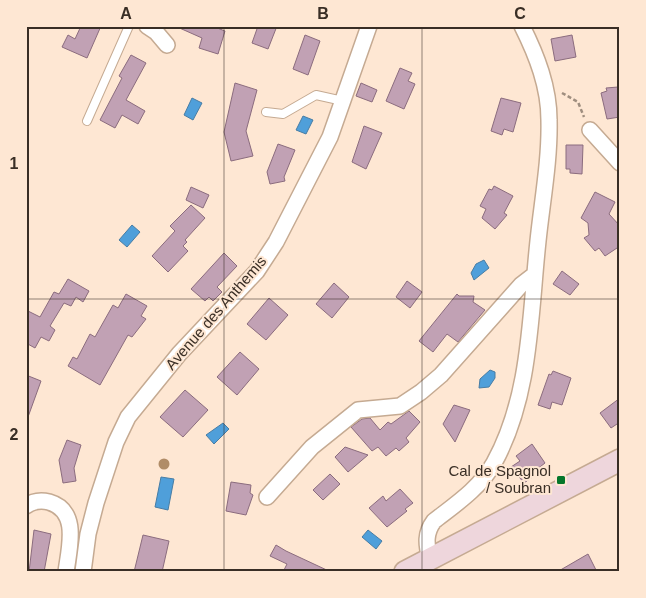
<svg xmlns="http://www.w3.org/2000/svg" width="646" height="598" font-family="Arial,sans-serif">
<rect width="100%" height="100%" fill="#fee7d3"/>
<path fill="#4f9fda" stroke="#487da4" d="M192 98 202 103 193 120 184 115Z
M303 116 313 120 306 134 296 130Z
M132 225 140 232 127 247 119 240Z
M484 260 489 268 474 280 471 273 476 264Z
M490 370 495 372V378L489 387 479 388 480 379Z
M223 423 229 429 214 444 206 435Z
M161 477 174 479 168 510 155 507Z
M368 530 382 541 376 549 362 537Z"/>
<path fill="#c1a1b4" stroke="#8b6c7e" d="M81 26H101L87 58 62 47 68 35 75 39Z
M175 26H212L225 31 218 54 199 48 202 38Z
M258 26H277L268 49 252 43Z
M305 35 320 41 308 75 293 69Z
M572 35 576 57 555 61 551 39Z
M131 55 146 63 126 100 145 111 138 124 122 115 115 128 100 120 122 78 119 76Z
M400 68 412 73 408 81 415 84 404 109 386 101Z
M235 83 257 90 246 131 253 156 231 161 224 132Z
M361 83 377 90 372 102 356 96Z
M618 87 620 117 607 119 601 93 607 91 606 88Z
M501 98 521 103 513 132 504 129 502 135 491 131Z
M364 126 382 133 366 169 352 162Z
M278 144 295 150 284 177 285 181 270 184 267 172Z
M566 145H583L582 174 570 173V169H566Z
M494 186 513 196 504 213 507 215 495 229 482 218 486 209 480 206 489 189 492 190Z
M191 187 209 195 203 208 186 200Z
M595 192 615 202 609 214 620 226V246L605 256 599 248 595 251 584 238 589 235 588 223 581 218Z
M191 205 205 218 185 240 187 242 183 246 188 251 168 272 152 256 175 231 170 226Z
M224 253 237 266 217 287 222 292 213 301 209 297 205 301 191 289Z
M562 271 579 284 570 295 553 284Z
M68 279 89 291 83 302 76 297 71 306 64 303 50 326 55 330 49 341 41 337 35 348 26 343V310L40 317 54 292 59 294Z
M407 281 422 292 410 308 396 297Z
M334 283 349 297 332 318 316 304Z
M126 294 147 306 141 316 146 319 132 337 128 335 100 385 68 366 73 357 77 359 90 334 95 337 113 305 118 308Z
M457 294 459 296H474L473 302 485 310 458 342 447 334 433 352 419 341Z
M269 298 288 315 266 340 247 324Z
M240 352 259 369 237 395 217 377Z
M553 371 571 378 562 405 552 402 550 409 538 405 549 374 551 375Z
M26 375 41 381 28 417H26Z
M185 390 208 410 183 437 160 417Z
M620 398V422L611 428 600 413Z
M454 405 470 410 455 442 443 424Z
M409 411 420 422 406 438 409 442 399 451 396 448 386 456 378 447 372 451 351 427 362 419 370 418 380 430 388 422 391 424Z
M67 440 81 445 74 468 76 481 63 483 59 460Z
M532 444 545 463 536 470 538 473 524 483 511 467 520 461 516 456Z
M345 447 368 455 348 472 335 457Z
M330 474 340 484 323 500 313 490Z
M231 482 251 485 250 493 253 495 246 515 226 511Z
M400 489 413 503 405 509 407 511 387 527 369 508 383 496 386 501Z
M34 530 51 534 44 572H29Z
M143 535 169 541 162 572H134Z
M276 545 286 551 331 572H283L287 564 270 556Z
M588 554 597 572H557Z"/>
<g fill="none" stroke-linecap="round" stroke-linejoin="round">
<g stroke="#c5aa92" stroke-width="10">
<path id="service" d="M266 112 283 114 316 95 343 101
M87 121 129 26"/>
</g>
<g stroke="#c5aa92" stroke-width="18">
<path id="minor" d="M147 26 156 32 167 45
M590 130 620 163
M267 497 312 447 358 410 400 406 421 392 441 375 521 285 534 275
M26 506C33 501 41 500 49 502 80 511 69 548 66 572
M430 559C426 544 425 533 434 521 456 504 480 488 494 463 531 396 530 315 538 241 542 202 550 160 549 120 549 87 537 56 522 26
M83 572 88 534 96 503 116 442 128 417 179 354 257 271 276 242 330 137 369 26"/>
</g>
<g stroke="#c5aa92" stroke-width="24">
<path id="secondary" d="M405 572 620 460"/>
</g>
<path stroke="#9f8e7f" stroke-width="2.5" stroke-dasharray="4 2.5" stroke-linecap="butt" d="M562 93 578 102 584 117"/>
<use href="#service" stroke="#fff" stroke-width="8"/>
<use href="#minor" stroke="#fff" stroke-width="15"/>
<use href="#secondary" stroke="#eed6dc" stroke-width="21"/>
</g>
<circle fill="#b08c67" cx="164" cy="464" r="5.5"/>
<path fill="none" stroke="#392e25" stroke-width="1" stroke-opacity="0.55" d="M224 26V572M422 26V572M26 299H620"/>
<rect fill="#04762a" stroke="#fee7d3" stroke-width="2" x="556" y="475" width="10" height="10" rx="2.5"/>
<g text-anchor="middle" stroke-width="4" stroke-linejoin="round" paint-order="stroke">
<g font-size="15" fill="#392e25" stroke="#fee7d3">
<text transform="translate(216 313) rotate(-49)" y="5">Avenue des Anthemis</text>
</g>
<g font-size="15" fill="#392e25" stroke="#fee7d3" text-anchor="end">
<text x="551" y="476">Cal de Spagnol<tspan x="551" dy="17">/ Soubran</tspan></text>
</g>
</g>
<rect width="646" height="598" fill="none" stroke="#fee7d3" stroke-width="55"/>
<rect x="28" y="28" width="590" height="542" fill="none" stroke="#392e25" stroke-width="2"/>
<g font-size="16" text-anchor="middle" font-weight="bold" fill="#392e25">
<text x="126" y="19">A</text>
<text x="323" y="19">B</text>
<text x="520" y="19">C</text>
<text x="14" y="169">1</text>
<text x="14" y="440">2</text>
</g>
</svg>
